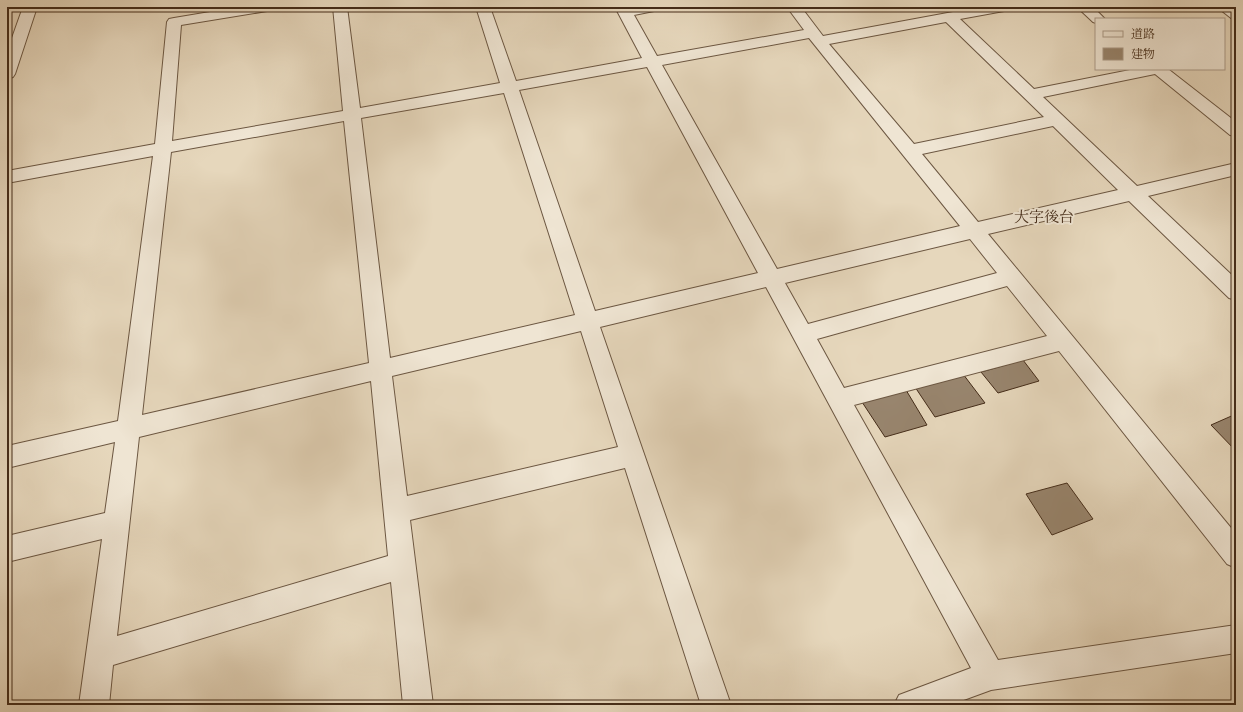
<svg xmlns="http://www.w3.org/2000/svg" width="1243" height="712" font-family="Cardo,'Noto Serif JP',serif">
<rect width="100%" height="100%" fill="#e6d7bc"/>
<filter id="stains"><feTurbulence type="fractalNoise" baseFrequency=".005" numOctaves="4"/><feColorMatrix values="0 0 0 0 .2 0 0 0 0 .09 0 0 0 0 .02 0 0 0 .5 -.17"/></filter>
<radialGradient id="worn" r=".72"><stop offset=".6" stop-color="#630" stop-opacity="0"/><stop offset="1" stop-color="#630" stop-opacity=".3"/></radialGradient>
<path fill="#98856e" stroke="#442c19" d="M1023 360 1039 381 998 393 981 372Z
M963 374 985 403 935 417 915 387Z
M906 390 927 425 885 437 862 402Z
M1236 414V451L1211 425Z
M1067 483 1093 519 1052 535 1026 494Z"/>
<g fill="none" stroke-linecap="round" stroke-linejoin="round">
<g stroke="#6c5742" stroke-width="2">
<path id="minor" d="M23 7H37L15 74 13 77 7 79V52Z
M240 7H274L272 10 267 11 181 25 172 141 343 111 333 7H347L360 108 500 83 476 7H490L516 81 642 58 615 7H661L659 10 634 15 657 56 804 30 787 7H801L823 36 980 7H1011L1009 10 1004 11 960 19 1034 89 1135 69H1168L1236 122V136L1230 135 1155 74 1043 97 1137 186 1236 163V175L1148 196 1236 279V300L1229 298 1129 201 988 234 1236 534V568L1227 564 1059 351 854 405 998 660 1236 625V653L991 690 950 705H894L899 695 971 668 766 287 600 327 731 705H701L625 468 410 520 433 705H403L391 582 113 665 109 705H79L102 539 7 562V536L105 513 115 442 7 468V446L118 421 153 156 7 183V171L155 144 167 22 169 19 174 18ZM946 22 1044 117 914 144 829 44ZM809 38 960 226 777 269 662 65ZM647 67 758 273 595 311 519 90ZM504 93 575 315 390 358 361 118ZM344 121 369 363 142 415 171 152ZM1053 126 1118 190 978 222 922 154ZM970 239 997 273 808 324 785 283ZM1007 286 1047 336 844 388 817 339ZM581 331 618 447 407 496 392 376ZM371 381 388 556 117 636 139 437Z
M1077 7H1093L1105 19H1096V23L1093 22Z
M1217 7H1234L1236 9V19L1231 18Z"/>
</g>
<use href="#minor" fill="#efe5d3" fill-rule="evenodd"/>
</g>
<g text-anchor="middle" stroke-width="4" stroke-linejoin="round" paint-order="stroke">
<g font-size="15" fill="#442c19" stroke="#efe5d3">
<text x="1044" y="222">大字後台</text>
</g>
</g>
<rect width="1243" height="712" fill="none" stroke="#e6d7bc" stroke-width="24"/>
<rect x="8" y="8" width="1227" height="696" fill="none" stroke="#442c19" stroke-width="2"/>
<rect x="12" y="12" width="1219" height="688" fill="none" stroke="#442c19"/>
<rect x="1095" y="18" width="130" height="52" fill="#efe5d3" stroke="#ab9b89"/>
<rect x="1103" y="31" width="20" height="6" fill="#efe5d3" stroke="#ab9b89"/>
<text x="1131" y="38" font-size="12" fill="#442c19">道路</text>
<rect x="1103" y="48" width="20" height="12" fill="#98856e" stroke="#ab9b89"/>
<text x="1131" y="58" font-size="12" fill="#442c19">建物</text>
<rect width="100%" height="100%" filter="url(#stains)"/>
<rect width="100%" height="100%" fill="url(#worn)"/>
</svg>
